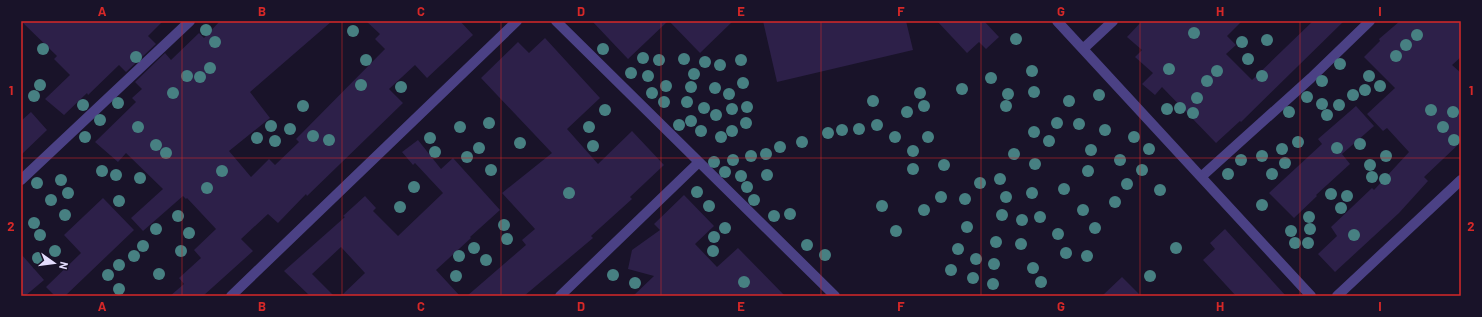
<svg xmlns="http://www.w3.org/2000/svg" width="1482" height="317" font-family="Barlow,sans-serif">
<rect width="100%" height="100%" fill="#191329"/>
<path fill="#2d2049" d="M21 21H163L148 36 156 44 126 72 119 65 88 95 87 93 64 115 45 99 70 75 54 59 57 56Z
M220 21H332L250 92 270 118 229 151 251 177 269 159 275 165 299 142 296 139 385 49 375 39 380 34 366 21H460L473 35 427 78 415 65 389 89 403 103 307 196 306 194 278 223 268 214 241 239 253 251 203 296H170L184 284 179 278 201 258 194 250 216 229 187 198 186 199 183 196 143 231 131 218 163 189 126 153 118 162 95 142 136 102 132 98 142 89 135 82 165 53 171 60 199 33 204 38Z
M592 21H668L628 59Z
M669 21H733L700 53Z
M763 21H906L913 50 777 82Z
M937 21H984L999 37 986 49 979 42 967 53Z
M1142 21H1242L1227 36 1236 45 1226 54 1252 80 1313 21H1344L1241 122 1240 121 1216 143 1162 87 1155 95 1142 84 1153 73 1135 57 1142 50 1127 37Z
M1400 21H1461V57L1452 65 1461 73V142L1424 177 1428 181 1399 213 1335 272 1318 254 1337 236 1331 227 1372 188 1374 190 1409 152 1387 128 1383 131 1367 114 1395 88 1364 57 1380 41 1379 39Z
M545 38 600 98 567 129 598 164 632 131 664 165 630 197 632 199 591 236 593 238 524 296H467L526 245 522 240 535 229 502 193 552 153 481 78 518 42 529 53Z
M1356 106 1374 126 1342 154 1350 164 1316 195 1317 196 1294 218 1269 193 1322 144 1318 139Z
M31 112 47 130 21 155V121Z
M418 140 441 169 453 158 500 210 470 237 471 238 436 270 460 296H341L365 273 341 247 312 274 334 296H310L284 271 345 217 343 216 365 196 376 208 373 211 398 236 443 193 415 163 413 165 402 152Z
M684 195 714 226 695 244 717 267 738 248 785 296H633L654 276 628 269 632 250 660 230 654 224Z
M103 198 134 230 65 296H55L46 287 81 253 64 235Z
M1225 229 1286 296H1236L1203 260 1215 249 1210 243Z
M21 254 44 280 25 296H21Z
M1122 277 1141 296H1102Z"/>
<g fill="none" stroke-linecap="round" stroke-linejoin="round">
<path stroke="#4b4185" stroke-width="10" d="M556 21 835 296
M1057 21 1311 296
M1083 49 1113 21
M1201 177 1311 78 1370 21
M21 180 190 21
M231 296 517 21
M560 296 699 162
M1337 296 1461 180"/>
</g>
<g fill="#478082">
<circle cx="206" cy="30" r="6"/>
<circle cx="353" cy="31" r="6"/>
<circle cx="1194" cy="33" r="6"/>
<circle cx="1417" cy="35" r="6"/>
<circle cx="1016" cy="39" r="6"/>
<circle cx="1267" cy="40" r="6"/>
<circle cx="215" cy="42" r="6"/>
<circle cx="1242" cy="42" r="6"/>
<circle cx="1406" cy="45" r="6"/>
<circle cx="43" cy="49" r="6"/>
<circle cx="603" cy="49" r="6"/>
<circle cx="1396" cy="56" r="6"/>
<circle cx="136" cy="57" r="6"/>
<circle cx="643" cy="58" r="6"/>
<circle cx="684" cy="59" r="6"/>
<circle cx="1248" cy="59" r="6"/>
<circle cx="366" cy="60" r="6"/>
<circle cx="659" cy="60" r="6"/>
<circle cx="741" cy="60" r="6"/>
<circle cx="705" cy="62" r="6"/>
<circle cx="1340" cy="64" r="6"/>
<circle cx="720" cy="65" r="6"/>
<circle cx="210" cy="68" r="6"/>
<circle cx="1169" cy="69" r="6"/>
<circle cx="1032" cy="71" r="6"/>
<circle cx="1217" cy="71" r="6"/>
<circle cx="631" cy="73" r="6"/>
<circle cx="694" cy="74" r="6"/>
<circle cx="187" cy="76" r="6"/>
<circle cx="648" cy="76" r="6"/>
<circle cx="1262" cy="76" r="6"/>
<circle cx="1369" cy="76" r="6"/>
<circle cx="200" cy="77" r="6"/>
<circle cx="991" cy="78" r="6"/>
<circle cx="1207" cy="81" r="6"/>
<circle cx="1322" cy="81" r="6"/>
<circle cx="743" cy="83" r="6"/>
<circle cx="40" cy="85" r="6"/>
<circle cx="361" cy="85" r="6"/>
<circle cx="666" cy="86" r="6"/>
<circle cx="1380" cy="86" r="6"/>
<circle cx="401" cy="87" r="6"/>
<circle cx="691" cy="87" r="6"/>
<circle cx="715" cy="88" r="6"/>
<circle cx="962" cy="89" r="6"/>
<circle cx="1365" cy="90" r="6"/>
<circle cx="1034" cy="92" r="6"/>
<circle cx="173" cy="93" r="6"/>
<circle cx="652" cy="93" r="6"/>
<circle cx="920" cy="93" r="6"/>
<circle cx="729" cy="94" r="6"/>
<circle cx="1008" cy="94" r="6"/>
<circle cx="1099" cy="95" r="6"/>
<circle cx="1353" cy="95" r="6"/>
<circle cx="34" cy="96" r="6"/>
<circle cx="1307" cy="97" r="6"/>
<circle cx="1197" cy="98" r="6"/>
<circle cx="873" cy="101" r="6"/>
<circle cx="1069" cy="101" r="6"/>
<circle cx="664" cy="102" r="6"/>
<circle cx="687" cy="102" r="6"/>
<circle cx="118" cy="103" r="6"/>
<circle cx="1322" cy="104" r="6"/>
<circle cx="83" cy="105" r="6"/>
<circle cx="1339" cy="105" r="6"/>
<circle cx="303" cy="106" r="6"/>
<circle cx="924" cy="106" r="6"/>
<circle cx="1006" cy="106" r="6"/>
<circle cx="747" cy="107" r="6"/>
<circle cx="704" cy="108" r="6"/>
<circle cx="1180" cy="108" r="6"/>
<circle cx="732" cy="109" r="6"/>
<circle cx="1167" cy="109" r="6"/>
<circle cx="605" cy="110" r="6"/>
<circle cx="1431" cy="110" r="6"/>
<circle cx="907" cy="112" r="6"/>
<circle cx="1289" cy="112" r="6"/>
<circle cx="1453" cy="112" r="6"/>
<circle cx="1193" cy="113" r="6"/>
<circle cx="716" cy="115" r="6"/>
<circle cx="1327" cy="115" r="6"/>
<circle cx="100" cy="120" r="6"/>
<circle cx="691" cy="121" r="6"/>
<circle cx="489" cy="123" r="6"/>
<circle cx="746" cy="123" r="6"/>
<circle cx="1057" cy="123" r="6"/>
<circle cx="1079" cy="124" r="6"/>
<circle cx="679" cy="125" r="6"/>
<circle cx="877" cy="125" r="6"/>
<circle cx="271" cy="126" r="6"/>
<circle cx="138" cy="127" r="6"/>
<circle cx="460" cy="127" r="6"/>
<circle cx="589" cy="127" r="6"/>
<circle cx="1443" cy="127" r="6"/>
<circle cx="290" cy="129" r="6"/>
<circle cx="859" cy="129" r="6"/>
<circle cx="842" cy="130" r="6"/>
<circle cx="1105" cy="130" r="6"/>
<circle cx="701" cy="131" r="6"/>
<circle cx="732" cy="131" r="6"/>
<circle cx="1034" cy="132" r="6"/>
<circle cx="828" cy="133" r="6"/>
<circle cx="313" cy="136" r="6"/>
<circle cx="85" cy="137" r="6"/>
<circle cx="721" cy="137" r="6"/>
<circle cx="895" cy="137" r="6"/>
<circle cx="928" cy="137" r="6"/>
<circle cx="1134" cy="137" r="6"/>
<circle cx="257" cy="138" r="6"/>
<circle cx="430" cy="138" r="6"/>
<circle cx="329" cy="140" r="6"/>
<circle cx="1454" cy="140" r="6"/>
<circle cx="275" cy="141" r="6"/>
<circle cx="1049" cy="141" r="6"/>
<circle cx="802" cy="142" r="6"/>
<circle cx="1298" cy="142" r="6"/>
<circle cx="520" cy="143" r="6"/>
<circle cx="1360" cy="144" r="6"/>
<circle cx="156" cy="145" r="6"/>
<circle cx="593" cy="146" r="6"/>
<circle cx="780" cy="147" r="6"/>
<circle cx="479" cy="148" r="6"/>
<circle cx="1337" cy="148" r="6"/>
<circle cx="1149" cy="149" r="6"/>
<circle cx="1282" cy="149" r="6"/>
<circle cx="1091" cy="150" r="6"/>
<circle cx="913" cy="151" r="6"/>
<circle cx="435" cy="152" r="6"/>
<circle cx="166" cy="153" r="6"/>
<circle cx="766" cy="154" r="6"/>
<circle cx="1014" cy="154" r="6"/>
<circle cx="751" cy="156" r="6"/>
<circle cx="1262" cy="156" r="6"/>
<circle cx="1386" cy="156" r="6"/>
<circle cx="467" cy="157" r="6"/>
<circle cx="733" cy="160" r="6"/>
<circle cx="1120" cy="160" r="6"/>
<circle cx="1241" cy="160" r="6"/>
<circle cx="714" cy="162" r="6"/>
<circle cx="1285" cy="163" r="6"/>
<circle cx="1035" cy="164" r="6"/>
<circle cx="944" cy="165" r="6"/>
<circle cx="1370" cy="165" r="6"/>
<circle cx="913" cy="169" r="6"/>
<circle cx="491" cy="170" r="6"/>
<circle cx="1142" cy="170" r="6"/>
<circle cx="102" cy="171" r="6"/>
<circle cx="222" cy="171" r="6"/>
<circle cx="1088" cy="171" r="6"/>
<circle cx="725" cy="172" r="6"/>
<circle cx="1228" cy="174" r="6"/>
<circle cx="1272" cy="174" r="6"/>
<circle cx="116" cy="175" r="6"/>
<circle cx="767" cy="175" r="6"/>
<circle cx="741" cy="176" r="6"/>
<circle cx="1372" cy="177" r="6"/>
<circle cx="140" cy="178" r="6"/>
<circle cx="1000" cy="179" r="6"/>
<circle cx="1385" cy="179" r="6"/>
<circle cx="61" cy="180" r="6"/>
<circle cx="37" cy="183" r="6"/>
<circle cx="980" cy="183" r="6"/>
<circle cx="1127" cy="184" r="6"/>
<circle cx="414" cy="187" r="6"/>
<circle cx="747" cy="187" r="6"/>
<circle cx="207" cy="188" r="6"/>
<circle cx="1064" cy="189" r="6"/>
<circle cx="1160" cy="190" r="6"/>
<circle cx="697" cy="192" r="6"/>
<circle cx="68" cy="193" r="6"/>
<circle cx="569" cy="193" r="6"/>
<circle cx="1032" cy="193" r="6"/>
<circle cx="1331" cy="194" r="6"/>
<circle cx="1347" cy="196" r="6"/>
<circle cx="941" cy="197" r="6"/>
<circle cx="1006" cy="197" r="6"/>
<circle cx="965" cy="199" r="6"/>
<circle cx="51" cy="200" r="6"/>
<circle cx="754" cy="200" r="6"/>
<circle cx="119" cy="201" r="6"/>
<circle cx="1115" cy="202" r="6"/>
<circle cx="1262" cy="205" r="6"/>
<circle cx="709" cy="206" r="6"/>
<circle cx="882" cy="206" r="6"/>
<circle cx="400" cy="207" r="6"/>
<circle cx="1341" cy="208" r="6"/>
<circle cx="924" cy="210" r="6"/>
<circle cx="1083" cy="210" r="6"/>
<circle cx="790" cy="214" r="6"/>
<circle cx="65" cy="215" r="6"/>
<circle cx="1002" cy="215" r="6"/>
<circle cx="178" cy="216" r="6"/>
<circle cx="774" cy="216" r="6"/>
<circle cx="1040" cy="217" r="6"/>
<circle cx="1309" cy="217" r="6"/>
<circle cx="1022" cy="220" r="6"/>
<circle cx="34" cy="223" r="6"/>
<circle cx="504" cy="225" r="6"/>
<circle cx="967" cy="227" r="6"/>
<circle cx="725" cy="228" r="6"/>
<circle cx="1095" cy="228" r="6"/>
<circle cx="156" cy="229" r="6"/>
<circle cx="1310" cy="229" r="6"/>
<circle cx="896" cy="231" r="6"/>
<circle cx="1291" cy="231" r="6"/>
<circle cx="189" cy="233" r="6"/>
<circle cx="1058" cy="234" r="6"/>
<circle cx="40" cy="235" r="6"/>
<circle cx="1354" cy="235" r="6"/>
<circle cx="714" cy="237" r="6"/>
<circle cx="507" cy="239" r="6"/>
<circle cx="996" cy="242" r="6"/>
<circle cx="1295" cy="243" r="6"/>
<circle cx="1308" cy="243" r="6"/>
<circle cx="1021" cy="244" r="6"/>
<circle cx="807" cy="245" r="6"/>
<circle cx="143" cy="246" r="6"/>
<circle cx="474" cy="248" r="6"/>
<circle cx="1176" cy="248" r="6"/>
<circle cx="958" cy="249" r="6"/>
<circle cx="55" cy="251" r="6"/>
<circle cx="181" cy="251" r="6"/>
<circle cx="713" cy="251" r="6"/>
<circle cx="1066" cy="253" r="6"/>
<circle cx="825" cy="255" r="6"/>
<circle cx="134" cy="256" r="6"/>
<circle cx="459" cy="256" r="6"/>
<circle cx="1087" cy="256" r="6"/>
<circle cx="38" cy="258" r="6"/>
<circle cx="976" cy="259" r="6"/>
<circle cx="486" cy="260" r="6"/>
<circle cx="994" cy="264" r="6"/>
<circle cx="119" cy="265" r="6"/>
<circle cx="1033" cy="268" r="6"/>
<circle cx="951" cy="270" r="6"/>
<circle cx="159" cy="274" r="6"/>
<circle cx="108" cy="275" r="6"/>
<circle cx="613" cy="275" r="6"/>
<circle cx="456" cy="276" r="6"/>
<circle cx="1150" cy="276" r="6"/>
<circle cx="973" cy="278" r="6"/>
<circle cx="744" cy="282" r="6"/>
<circle cx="1041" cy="282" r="6"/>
<circle cx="635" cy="283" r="6"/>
<circle cx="993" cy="284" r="6"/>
<circle cx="119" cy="289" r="6"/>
</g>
<path fill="none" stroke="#d62828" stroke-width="1" stroke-opacity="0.55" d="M182 21V296M342 21V296M501 21V296M661 21V296M821 21V296M981 21V296M1140 21V296M1300 21V296M21 158H1461"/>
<rect width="1482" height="317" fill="none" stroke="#191329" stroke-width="44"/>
<g transform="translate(54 263) rotate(104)" stroke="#191329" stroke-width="3" paint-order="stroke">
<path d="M0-3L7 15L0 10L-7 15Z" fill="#e4ddfd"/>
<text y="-6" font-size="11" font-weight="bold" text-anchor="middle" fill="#e4ddfd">N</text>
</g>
<rect x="22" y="22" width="1438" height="273" fill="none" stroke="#d62828" stroke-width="1.5"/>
<g font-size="13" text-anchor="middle" font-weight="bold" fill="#d62828">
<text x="102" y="16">A</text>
<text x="262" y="16">B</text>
<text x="421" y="16">C</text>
<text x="581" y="16">D</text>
<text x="741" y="16">E</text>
<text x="901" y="16">F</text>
<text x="1061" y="16">G</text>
<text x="1220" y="16">H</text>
<text x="1380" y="16">I</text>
<text x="11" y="95">1</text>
<text x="1471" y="95">1</text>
<text x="11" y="231">2</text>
<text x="1471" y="231">2</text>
<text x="102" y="311">A</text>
<text x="262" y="311">B</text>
<text x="421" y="311">C</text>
<text x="581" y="311">D</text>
<text x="741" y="311">E</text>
<text x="901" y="311">F</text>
<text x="1061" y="311">G</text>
<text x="1220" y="311">H</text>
<text x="1380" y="311">I</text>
</g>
</svg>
